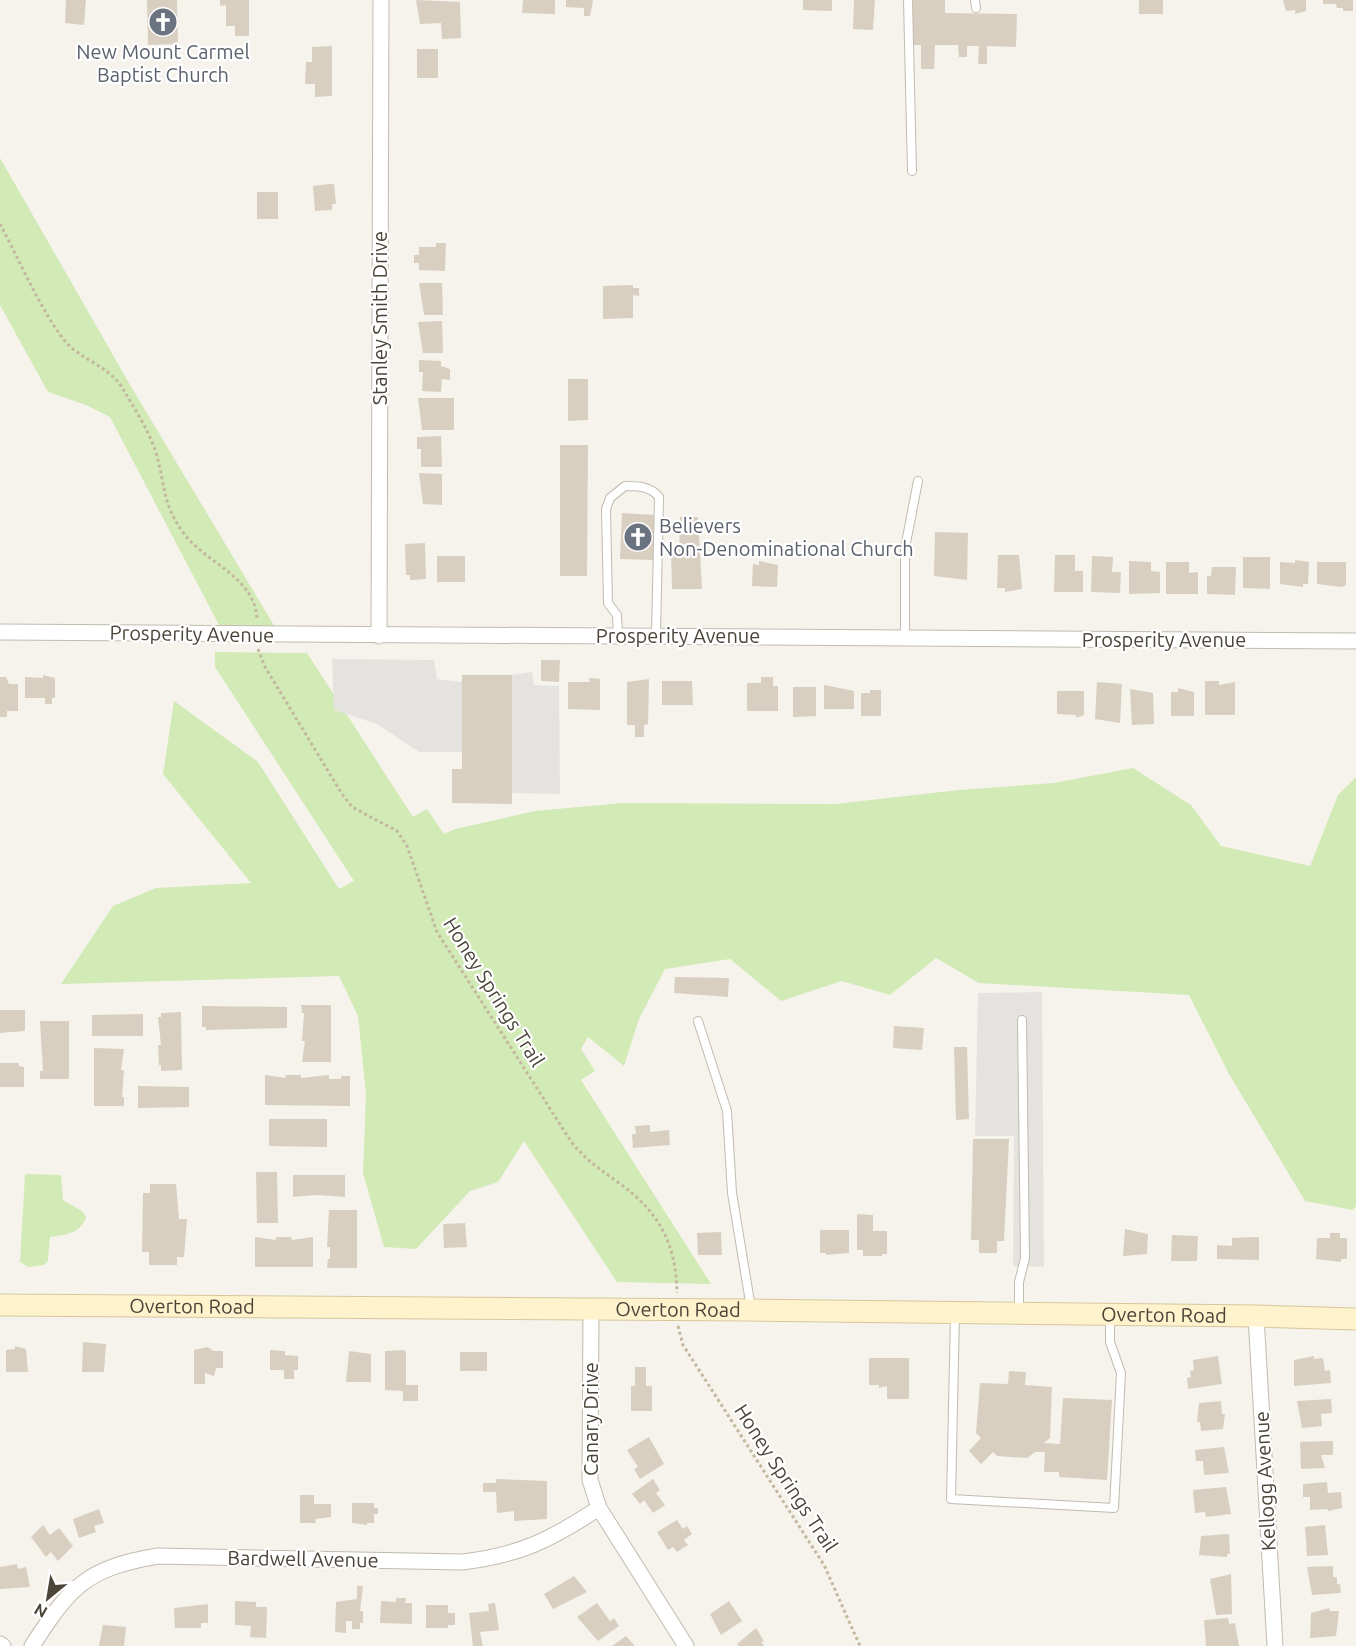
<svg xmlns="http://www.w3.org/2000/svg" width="1356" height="1646" font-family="Ubuntu,sans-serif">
<rect width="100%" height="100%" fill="#f6f3ec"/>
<path fill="#d2eab5" d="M0 158 133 390 275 627 219 625 110 417 86 405 48 392 0 305Z
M215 652 307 653 413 817 427 809 444 834 455 829 535 811 623 803 835 804 959 790 1054 783 1133 768 1191 805 1221 846 1310 866 1338 795 1356 777V1205L1353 1210 1305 1201 1229 1074 1189 995 979 983 936 958 890 995 842 981 781 1001 730 959 665 969 639 1019 624 1066 588 1037 581 1049 595 1071 581 1080 711 1284 617 1282 524 1141 498 1182 470 1191 416 1249 384 1247 363 1173 366 1094 358 1016 339 976 61 984 113 906 156 888 251 883 163 774 174 701 258 762 339 889 354 881 215 667Z
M25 1174 61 1175 63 1200 82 1211 86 1217C81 1233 66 1235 50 1237L48 1261 44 1265 28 1267 20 1262Z"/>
<path fill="#e5e3e0" d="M332 659 434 660 437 679 462 682V752H419L377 724 334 710Z
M532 672 534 685 559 686 560 794 512 793V675Z
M1042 992 1044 1267 1013 1266 1014 1136H975L978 993Z"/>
<path fill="#d8cfc1" d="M66 0H86L84 25 65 23Z
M147 0H177L178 44 148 45Z
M220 0H249V36H235V26H226V5L220 6Z
M416 0 460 2 461 38 442 39 441 23 420 24Z
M523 0H555V14L522 13Z
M566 0H593L590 16H584V8L566 7Z
M803 0H832V11L803 10Z
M854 0H875L873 30 853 29Z
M911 0H945V13L1017 14 1016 47 987 46V64H978L979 46H967V57H959L958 45H935L934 69H921V45H910Z
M1139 0H1163V14H1139Z
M1283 0H1306V11L1295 14V10L1286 11Z
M1323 0H1353V11H1343V8H1337L1336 4H1323Z
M332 46V96L315 97V84H305L306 62H312V47Z
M417 49H438V78H417Z
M330 184H334L336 204H332V210L315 211 313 186Z
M257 192H278V219H257Z
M436 243H446L445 271 419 270V263H414V255H419V247H436Z
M419 283H442L443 315H424Z
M633 285V288H639V296L633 295V318L603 319V286Z
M442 321 443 353H423L418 322Z
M419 360 441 361V366L450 369V380L442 379 441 392 422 391 423 372H419Z
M568 379H588V420L568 421Z
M418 398H454V430H422Z
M441 436 442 467H421V449H417V437Z
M560 445H588L587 576H560Z
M419 473 442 474V505L423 504Z
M622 513 656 515 654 560 620 559Z
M680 517H698L702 589H672L671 554 679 553Z
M935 532 968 533 967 580 934 576Z
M425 543 426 579 410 580V575H406L405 544Z
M998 555H1019L1022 589 1005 592V588H997Z
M1055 555H1075V571H1083V592H1054Z
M437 556H465V582H437Z
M1092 556 1113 557 1112 572H1121L1120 593 1091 592Z
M1243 557H1270V589L1243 588Z
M1295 560 1309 562 1308 584H1303V587L1280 584V562L1295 563Z
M759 561 778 565 777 587 752 586 753 564 759 565Z
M1129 561 1151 562V571L1160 572V593L1129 594Z
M1166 562H1189V573L1198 572V594H1166Z
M1317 562H1346V585L1342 587 1317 584Z
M1212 567H1236L1235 595 1207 594V576H1211Z
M541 660H560L559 682 541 681Z
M43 675 55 678V698H52V704H45V698H25V677L43 678Z
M462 675H512V804L452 803V769H462Z
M0 677H6L9 684H18V711H7V717H0Z
M761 677H773V686H778V711H747V683H761Z
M589 678 600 679V710L568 709V682H590Z
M649 679 648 724 644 725V737H635V725H627V682Z
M662 681H692L693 705H662Z
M1205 681H1219V685L1235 682V715H1205Z
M1097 682 1122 684 1120 723 1095 719Z
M824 685 854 691V709H824Z
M793 687H816V716L793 717Z
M1178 688 1194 692V716H1171V692H1178Z
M1130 689 1153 693 1154 724 1132 725Z
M870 690H881V716H861V693H870Z
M1057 691H1084V715L1076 718V715L1057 714Z
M675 977 729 978 728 997 674 993Z
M301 1005H331V1062H302L305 1041H302L304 1013H302Z
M202 1006 287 1007V1028L206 1030V1027H202Z
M0 1010H25V1031L0 1033Z
M181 1012 182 1070 161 1071V1065H159L158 1045H161L158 1017H161V1013Z
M143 1014V1036H92V1015Z
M40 1021H69V1079H40V1071H43Z
M894 1026 924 1028 922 1050 893 1048Z
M954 1047H967L969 1119 956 1120Z
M94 1048 124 1049 121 1070H124L122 1097H124V1106H94Z
M0 1063H19V1066L24 1067V1087H0Z
M265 1075 286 1078 285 1075H301V1078L329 1075V1079H341V1076H350V1106L265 1105Z
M138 1086 189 1087V1107L138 1108Z
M269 1119H327V1147L269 1146Z
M650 1125V1132L669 1130 670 1145 633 1148 632 1134H636L635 1126Z
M973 1139H1009L1004 1241H997V1253H979V1240H971Z
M256 1172H277L278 1223H257Z
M293 1175H345V1197L316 1195 293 1197Z
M150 1184H176L179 1219H187L184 1257H177V1265H149V1252H142L143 1193H150Z
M329 1210H357V1268H327L328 1259H330V1247H327Z
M857 1214 873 1215V1231H887V1254H882V1256H863V1250H857Z
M465 1223 467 1247 444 1248 443 1224Z
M1125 1229 1148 1234 1147 1254 1123 1256Z
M820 1230H849V1253L826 1255V1253H820Z
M721 1232 722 1255H698L697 1233Z
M1330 1233H1340V1238H1347V1259H1341V1262L1316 1259 1317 1238H1330Z
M1172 1235 1198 1236 1197 1261H1171Z
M255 1237 276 1240V1237H291L292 1240 313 1237V1267H255Z
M1255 1237H1259V1260L1217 1259V1245L1232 1246V1238Z
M83 1342 106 1344 104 1372H82Z
M15 1346 26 1349 28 1372H6V1350L15 1349Z
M208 1347 213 1351H223V1368H216L214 1376 205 1373V1384H194V1350Z
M270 1350 285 1351V1355L298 1356V1370H294V1379H284V1370H270Z
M404 1350 406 1353V1385H418V1401H403V1391L385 1390V1351Z
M349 1351 371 1354V1382H346Z
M460 1352H487V1371H460Z
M1218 1356 1222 1384 1188 1389 1187 1378 1191 1377 1190 1371 1194 1370 1193 1360Z
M1314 1356V1359L1323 1358 1325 1371 1330 1370 1331 1383 1294 1386V1360Z
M869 1358H909V1399H887V1386L879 1388V1385H869Z
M635 1367H646V1386H652V1411H631V1386H635Z
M1009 1371 1026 1372 1025 1385 1052 1387 1050 1438 1044 1443 1060 1444 1063 1398 1112 1400 1107 1480 1059 1477V1472H1044L1045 1452H1035L1027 1458 997 1456 993 1452 981 1464 969 1451 981 1438 976 1433 980 1383 1008 1384Z
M1331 1399 1332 1413 1321 1414 1322 1426 1302 1428 1297 1401Z
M1221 1401 1222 1414H1225L1223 1429 1201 1431 1200 1422H1197L1199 1403Z
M649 1437 664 1464 640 1479 634 1469 638 1467 627 1450Z
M1333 1441V1455H1321L1325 1468 1301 1469 1300 1442Z
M1224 1447 1229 1473 1204 1475 1203 1461H1196L1195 1450Z
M496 1479 547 1481V1519L514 1521V1511L497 1513 496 1492H483V1483H496Z
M653 1479 660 1490 656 1493 665 1505 653 1513 644 1500 640 1504 632 1494Z
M1327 1482 1328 1493 1341 1492 1342 1508 1328 1511V1509L1310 1510V1497H1303V1484Z
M1226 1487 1231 1514 1206 1517 1205 1512 1195 1513 1193 1490Z
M300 1495H314V1504H331V1517L315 1519 316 1523H300Z
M352 1503H374V1508H378V1514H374V1523H367V1525L352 1523Z
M99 1509 104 1523 94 1526 96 1532 79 1538 73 1519Z
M677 1520 683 1529 687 1526 692 1534 684 1540 688 1545 677 1552 673 1547 668 1550 657 1532Z
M43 1525 50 1535 59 1528 73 1546 58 1561 51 1552 46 1557 31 1537Z
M1325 1525 1328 1555 1307 1556 1305 1527Z
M1229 1534 1230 1554H1227V1557L1199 1555 1201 1536Z
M17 1564 18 1569 26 1567 30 1587 0 1589V1567Z
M1333 1566V1577H1337V1584H1340L1341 1593 1312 1595 1307 1567Z
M1231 1574 1232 1614 1216 1615 1210 1579Z
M574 1576 587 1592 553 1609 544 1594Z
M357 1586H363L360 1611H363V1623H360V1629H352V1621H346V1633L335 1632 336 1602 357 1599Z
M396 1598H406L405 1603H412V1624L380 1623 381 1601 396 1602Z
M235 1601 256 1602V1607H267L266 1638 250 1637 251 1626 235 1625Z
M729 1601 742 1621 721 1635 710 1614Z
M495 1603 499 1630 480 1632 483 1646H473L469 1613 489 1611 488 1604Z
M597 1603 610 1621 614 1618 619 1626 598 1641 577 1617Z
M208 1604V1623H201V1628H175L174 1608Z
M426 1605H448V1613H455V1625H448V1628H426Z
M1329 1608 1330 1611H1339L1336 1636 1310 1638 1311 1613Z
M1228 1618 1229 1624 1235 1623 1239 1646H1206L1204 1620Z
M103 1625 126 1627 124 1646H99Z
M756 1628 764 1641 761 1642 764 1646H739L737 1644Z
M626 1636 635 1646H612Z"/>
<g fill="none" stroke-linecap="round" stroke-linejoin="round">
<g stroke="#c2bbae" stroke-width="10">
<path id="lane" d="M908 0 912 171
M975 0 976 8
M618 636 617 615 608 603 606 509 610 498 625 486C638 486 650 486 659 497L656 635
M905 638V548L918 481
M698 1021 727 1111 732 1193 751 1308
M1019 1311V1282L1025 1258 1022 1020
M955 1314 951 1499 1114 1508 1121 1373 1110 1342V1316"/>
</g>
<g stroke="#c2bbae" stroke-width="17">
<path id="street" d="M0 632 1356 641
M379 636 381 0
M591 1309 590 1480 599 1508 686 1646
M1256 1316 1275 1646
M0 1644 3 1646
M32 1646C70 1587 86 1568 158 1556L462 1562C521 1555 550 1540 599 1508"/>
</g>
<g stroke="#d6c79b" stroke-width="23">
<g id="secondary">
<path id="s1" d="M0 1305 751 1310 1256 1316 1356 1319"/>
</g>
</g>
<path stroke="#c4b79f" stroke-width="3" stroke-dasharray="3 3" stroke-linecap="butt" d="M0 224C20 261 39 307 64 340 80 360 110 366 123 389 134 408 148 429 155 450 166 484 161 504 185 535 208 564 254 577 257 618
M258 649 265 667 342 794 352 807 397 831 407 846 437 932 570 1140C584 1159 601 1170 619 1183 659 1212 676 1243 677 1293
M678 1326 683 1345 824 1565 860 1646"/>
<use href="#lane" stroke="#fff" stroke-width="8"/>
<use href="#street" stroke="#fff" stroke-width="15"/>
<use href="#secondary" stroke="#fff3cd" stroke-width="21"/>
</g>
<defs>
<g id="church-disc" transform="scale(1.5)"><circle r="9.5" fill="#6b7280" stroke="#fff"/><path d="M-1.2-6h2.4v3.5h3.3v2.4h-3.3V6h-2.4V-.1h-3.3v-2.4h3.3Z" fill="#fff"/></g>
</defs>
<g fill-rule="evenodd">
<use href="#church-disc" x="163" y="22"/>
<use href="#church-disc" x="638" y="537"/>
</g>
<g text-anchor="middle" stroke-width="4.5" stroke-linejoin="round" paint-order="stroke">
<g font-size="20" fill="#5b616d" stroke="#fff">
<text x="163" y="59">New Mount Carmel<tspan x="163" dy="23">Baptist Church</tspan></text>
<text x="659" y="533" text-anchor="start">Believers<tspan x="659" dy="23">Non-Denominational Church</tspan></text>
</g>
<g font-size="20" fill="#4b4439" stroke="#fff">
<text transform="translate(380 318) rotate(-90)" y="7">Stanley Smith Drive</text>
<text transform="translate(192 634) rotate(1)" y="7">Prosperity Avenue</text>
<text x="678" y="643">Prosperity Avenue</text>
<text x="1164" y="647">Prosperity Avenue</text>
<text transform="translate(494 992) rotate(58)" y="7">Honey Springs Trail</text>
<text dy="7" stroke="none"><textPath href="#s1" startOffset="192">Overton Road</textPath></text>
<text dy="7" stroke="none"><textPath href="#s1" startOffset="678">Overton Road</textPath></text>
<text dy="7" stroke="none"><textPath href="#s1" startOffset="1164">Overton Road</textPath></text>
<text transform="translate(591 1419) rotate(-90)" y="7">Canary Drive</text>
<text transform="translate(786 1478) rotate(57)" y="7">Honey Springs Trail</text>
<text transform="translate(1265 1481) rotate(-93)" y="7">Kellogg Avenue</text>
<text transform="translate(303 1559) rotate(1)" y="7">Bardwell Avenue</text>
</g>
</g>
<g transform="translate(48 1598) rotate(210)" stroke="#ffffff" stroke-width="4.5" paint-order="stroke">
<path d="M0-4.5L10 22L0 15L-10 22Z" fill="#4b4439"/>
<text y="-9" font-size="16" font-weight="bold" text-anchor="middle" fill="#4b4439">N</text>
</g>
</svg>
